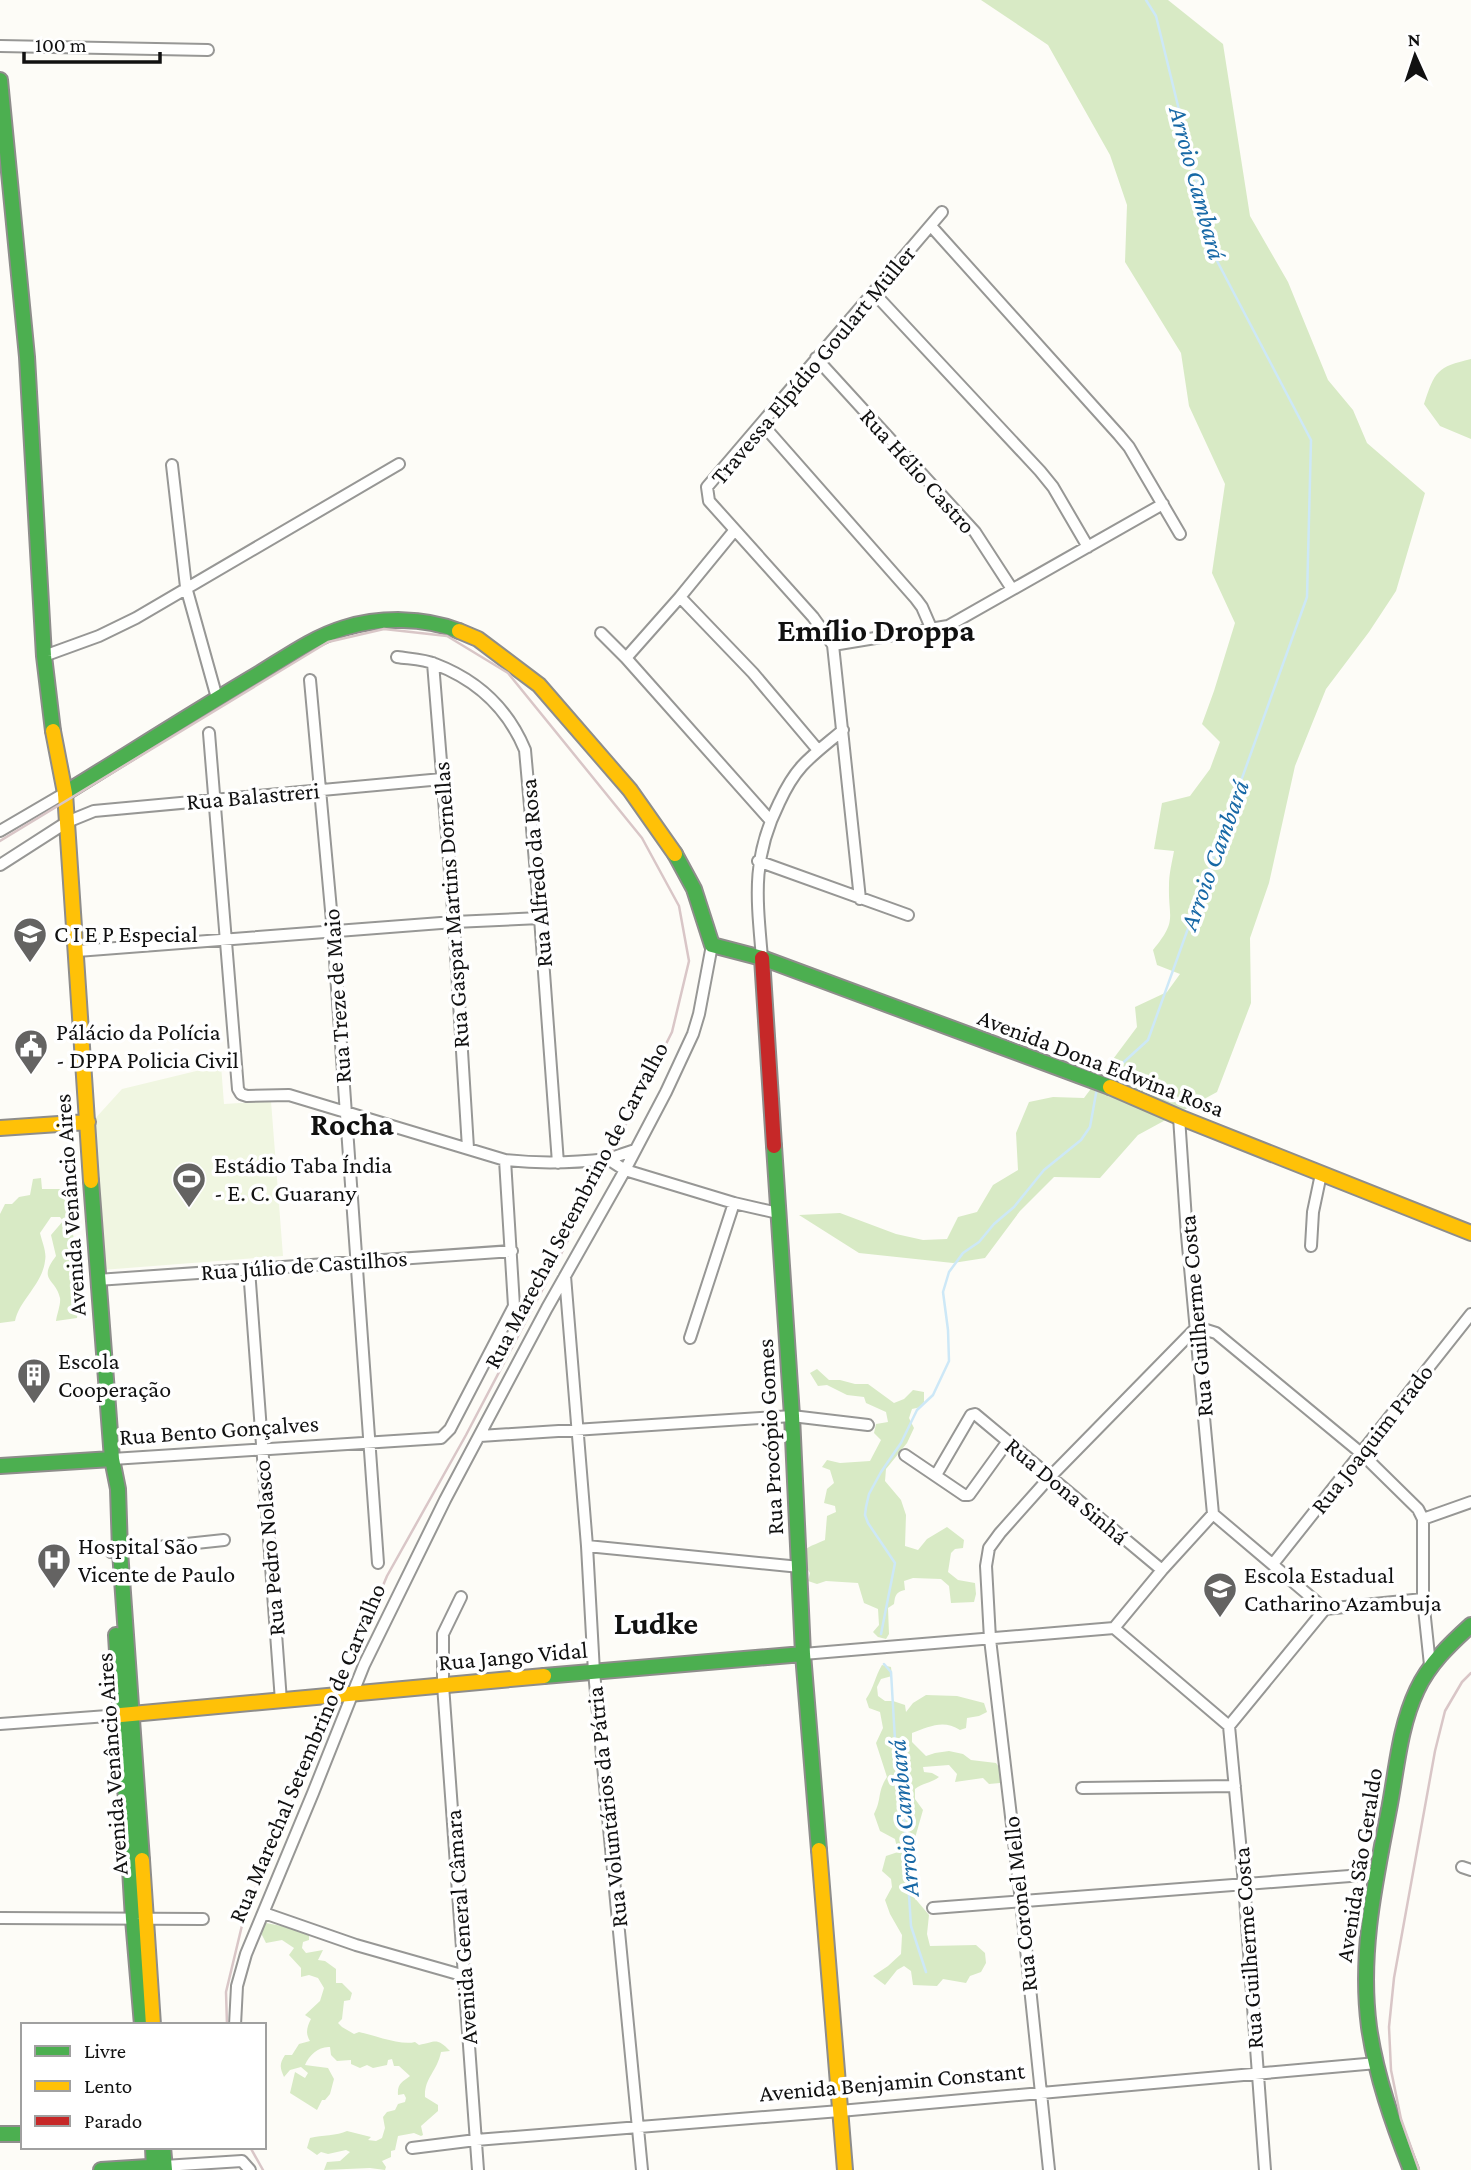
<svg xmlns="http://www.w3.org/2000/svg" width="1471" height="2170" font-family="'Crimson Pro',serif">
<rect width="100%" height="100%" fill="#fdfcf7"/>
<path fill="#d8eac5" d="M981 0H1168L1223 44 1250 216 1288 282 1328 380 1353 410 1367 443 1425 493 1396 591 1369 632 1326 689 1295 766 1269 883 1250 938 1251 1003 1217 1092 1138 1135 1100 1178 1054 1177 1020 1211 985 1258 953 1263 859 1253 799 1215 840 1213 896 1234 923 1240 947 1239 958 1217 977 1212 993 1185 1018 1170 1016 1133 1029 1102 1053 1097 1084 1098 1137 1027 1135 1007 1167 992 1180 974 1157 965 1153 950C1178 920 1168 919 1169 885 1169 874 1172 862 1174 851L1154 849 1162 803 1190 796 1210 769 1220 742 1202 724 1214 691 1235 623 1212 573 1225 484 1189 406 1181 353 1125 262 1127 205 1110 155 1048 45Z
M1471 359V439L1440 426 1424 404C1435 371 1437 367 1471 359Z
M41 1178 42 1189H63L74 1194 71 1219 76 1256 75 1269 81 1288 77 1318 56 1321C57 1314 61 1304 60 1298 56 1278 37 1281 56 1256L51 1235 63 1221 60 1217H51L40 1233C42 1242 47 1252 45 1261 42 1285 20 1299 15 1321L0 1323V1214L5 1204H12L19 1197 30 1195 33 1179Z
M817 1369 829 1380H840L855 1384H868L894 1403 904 1399 913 1390 924 1392V1402L921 1407 912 1409 909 1418 914 1428 907 1443 886 1469 885 1481 901 1500 906 1515 905 1546 918 1550 927 1539 947 1527 964 1540 963 1548 955 1549 951 1553 948 1572 958 1580 975 1583 976 1594 974 1602 951 1603 949 1586 941 1579 913 1578 904 1581 905 1590C896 1592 895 1595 894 1604L888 1608 889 1634 886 1639 878 1637 873 1632 879 1625 878 1609 864 1603 858 1583 826 1581 817 1584 808 1581 810 1573C794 1549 805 1549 825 1540L827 1516 836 1512 835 1506 824 1503 827 1489 834 1483 830 1470 822 1467 827 1460 840 1463 870 1461 881 1440 874 1433 876 1424 888 1422 886 1412 866 1403 864 1397 847 1395 827 1385 818 1386 810 1373Z
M882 1665 891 1667 892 1676 881 1679 877 1687 878 1696 885 1701H893L905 1705 906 1712 913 1703 926 1695 957 1696 984 1703 987 1712 979 1716 967 1718 966 1728 960 1730C943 1719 929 1727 912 1733V1742L926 1756 935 1753 949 1751 963 1754 971 1760 996 1763 1001 1770 1000 1783 989 1784 983 1778 955 1782 957 1774 949 1765 923 1767 924 1772 932 1773 939 1777C931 1783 923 1783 915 1789V1799L923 1810 915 1838 917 1870 912 1882 913 1896 929 1915 927 1934 930 1946 976 1945 985 1953 986 1963 981 1972 970 1976 966 1983 943 1979 937 1986 913 1985 911 1971 904 1966 897 1970 885 1985 873 1976 888 1966 901 1954 902 1935 890 1914 885 1900 892 1887 891 1879 882 1871 886 1856 898 1852 895 1839 880 1831 874 1814C882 1799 877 1792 887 1777L876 1743 883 1728 880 1712 869 1708 866 1699C874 1688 875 1676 882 1665Z
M266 1923 297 1929 309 1934V1940L303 1942 302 1948 306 1953 323 1950 318 1960 325 1961 336 1969V1983H342L352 1993 350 2000 344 2001 342 2019 338 2023 342 2027 354 2034 359 2032C374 2035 401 2046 415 2042L419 2045C436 2042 436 2037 450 2051L441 2052C437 2072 424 2078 425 2097L438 2105V2111L421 2126 423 2135 421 2136 414 2133 398 2136 395 2150 391 2151V2157L382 2161 386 2167 385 2170 370 2168 324 2170 327 2162 340 2161 350 2152 346 2150 328 2154 321 2152 317 2155 307 2148 310 2138C322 2135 337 2136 347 2131L371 2137 368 2140 376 2141 382 2138 385 2128 383 2117 387 2112 395 2110 398 2104 405 2102 406 2098 404 2094 398 2095C397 2084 402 2082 410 2076L399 2066H394L392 2059 388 2060 387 2065 373 2068 367 2065 360 2068 351 2064V2060L337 2061 331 2055 330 2047C319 2046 309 2055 305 2065L328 2068 334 2079 330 2094 325 2100H322L317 2110 290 2093 295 2072 305 2078 308 2073 301 2067 290 2070 284 2077C280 2068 279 2064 285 2055H292L299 2044 310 2041C305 2033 307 2027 311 2019L305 2015 320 2001 324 1988 318 1978 309 1975 301 1977V1968L289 1955 294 1948 282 1940 266 1943 260 1931Z"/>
<path fill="#f0f6e1" d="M221 1065 224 1104 271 1101 283 1256 102 1270 92 1122 122 1089Z"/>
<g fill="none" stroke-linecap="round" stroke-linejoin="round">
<path stroke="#cde8f7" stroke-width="2.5" d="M1104 1080 1148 1040 1307 597 1311 440 1215 257 1156 16 1146 0
M881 1634 895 1563 868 1523 865 1515 866 1507 869 1494 881 1472 901 1443 917 1410 933 1395 949 1361 948 1330 943 1292 949 1272 963 1253 979 1242 994 1224 1014 1207 1044 1170 1081 1140 1090 1127 1097 1088
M884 1664 891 1672 895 1740 901 1770 911 1926 926 1972"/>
<g stroke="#979795" stroke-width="14">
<path id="street" d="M0 46 208 50
M931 226 1119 435 1129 447 1180 534
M873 292 1040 471 1053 487 1088 547
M816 358 975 532 1012 589
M762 424 916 599 922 607 932 630
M172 465 186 587 217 698
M680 597 753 673 818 750
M601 633 626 658 770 820
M833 645 948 626 1163 504
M44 656 99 636 136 618 399 464
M397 657C410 659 424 659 435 664 477 680 508 709 525 750L540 918 558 1163
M626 658 680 597 734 531
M433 663 454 922 468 1148
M310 680 333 932 378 1563
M209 733 238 1089 241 1094 247 1096 289 1095 505 1160C540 1164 573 1163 608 1159L625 1170 734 1203 778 1213
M0 831 65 793
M758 861 908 915
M0 865 67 822 94 811 442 779
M860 899 833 645 813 617 709 501 707 487 942 212
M77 951 454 922 540 918
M762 958C757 899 751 859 779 803 785 790 792 777 802 766 814 753 829 742 843 730
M1179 1117 1187 1235 1213 1514 1325 1609 1229 1726 1114 1628 1162 1570 1213 1514
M608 1159 635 1150
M1311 1246 1313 1212 1321 1174
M249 1269 281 1701
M565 1276 587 1546 594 1672 642 2170
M97 1280 512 1251
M690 1338 734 1203
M480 1436 792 1416 868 1425
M905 1455 964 1495H969L1008 1441
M112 1459 441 1438 450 1429 514 1306 505 1160
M936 1475 971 1415 975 1414 1162 1570
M1423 1519 1471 1502
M587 1546 800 1567
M111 1552 224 1540
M1273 1564 1471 1314
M461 1597 443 1634V1685L478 2170
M1325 1609 1423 1599
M803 1654 1114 1628
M0 1724 121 1715
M1229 1726 1244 1884 1265 2170
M1082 1788 1235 1786
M1462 1867 1471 1870
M933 1908 1376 1874
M264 1913 356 1945 465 1976
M0 1918 203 1919
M235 2025 237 1986 246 1954 313 1793 364 1665 445 1500 547 1308 625 1170 666 1092 693 1034 699 1014 712 945
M412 2148 476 2140 840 2111 1377 2063
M164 2166 242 2161 250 2170
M1049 2170 1021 1901 990 1639 986 1566 989 1548 1000 1533 1049 1478 1197 1327 1216 1333 1361 1453 1418 1509 1423 1519V1599L1430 1665"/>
</g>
<g stroke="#8e8d8b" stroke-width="18">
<path id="fast" d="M0 80 27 357 44 656 53 731
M65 793C130 753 194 712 260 673 286 657 314 637 344 628 380 617 424 617 459 631
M675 854 694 889 712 945 762 958 1110 1087
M774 1146 792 1416 803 1654 819 1850
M91 1181 112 1459 118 1489 120 1551 142 1860
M0 1466 112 1459
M116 1635 133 1919 142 2025
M544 1676 803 1654
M0 2134H23
M153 2147 154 2170
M163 2147 165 2170
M101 2170 164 2166
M1411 2170C1393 2124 1376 2076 1369 2027 1359 1951 1376 1878 1390 1804 1397 1766 1400 1726 1417 1690 1429 1664 1450 1644 1471 1625"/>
</g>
<g stroke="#8e8d8b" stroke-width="18">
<path id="slow" d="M459 631 478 639 539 685 630 790 675 854
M53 731 65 793 91 1181
M1110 1087 1179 1117 1471 1233
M0 1128 88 1122
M121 1715 544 1676
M819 1850 845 2170
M142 1860 153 2025"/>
</g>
<g stroke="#8e8d8b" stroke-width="18">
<path id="jam" d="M762 958 774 1146"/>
</g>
<use href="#street" stroke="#fffffe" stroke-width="10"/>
<use href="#fast" stroke="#4caf50" stroke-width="14"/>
<use href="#slow" stroke="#ffc107" stroke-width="14"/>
<use href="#jam" stroke="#c62828" stroke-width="14"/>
<path stroke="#d9c6c7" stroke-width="2.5" d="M0 841 328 642 384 629 447 636 508 673 642 838 679 906 689 961 672 1032 558 1260 466 1435 387 1576 245 1913 226 1992 227 2025
M250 2147 263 2170
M1419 2170 1401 2119 1391 2070 1389 2027 1394 1978 1435 1751 1445 1711 1462 1682 1471 1673"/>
</g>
<defs>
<g id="school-pin" transform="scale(1.75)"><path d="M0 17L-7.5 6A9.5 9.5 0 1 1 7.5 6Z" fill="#646362" stroke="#fff"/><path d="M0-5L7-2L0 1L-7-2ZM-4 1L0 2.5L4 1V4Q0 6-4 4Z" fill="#fff"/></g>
<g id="civic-pin" transform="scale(1.75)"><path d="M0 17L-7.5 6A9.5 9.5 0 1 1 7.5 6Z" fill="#646362" stroke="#fff"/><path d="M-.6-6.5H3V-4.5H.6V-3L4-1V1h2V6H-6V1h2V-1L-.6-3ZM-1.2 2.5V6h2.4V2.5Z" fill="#fff"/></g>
<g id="stadium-pin" transform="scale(1.75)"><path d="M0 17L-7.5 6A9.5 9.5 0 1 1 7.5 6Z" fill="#646362" stroke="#fff"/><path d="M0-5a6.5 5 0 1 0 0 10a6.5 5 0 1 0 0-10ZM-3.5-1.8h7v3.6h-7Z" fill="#fff"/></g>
<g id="building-pin" transform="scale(1.75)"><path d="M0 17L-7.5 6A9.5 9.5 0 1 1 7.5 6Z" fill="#646362" stroke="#fff"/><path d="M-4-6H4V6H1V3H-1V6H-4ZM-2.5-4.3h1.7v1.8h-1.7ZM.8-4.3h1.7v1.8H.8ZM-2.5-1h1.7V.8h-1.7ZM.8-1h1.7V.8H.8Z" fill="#fff"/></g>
<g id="hospital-pin" transform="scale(1.75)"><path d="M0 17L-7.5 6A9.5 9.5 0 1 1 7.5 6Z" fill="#646362" stroke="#fff"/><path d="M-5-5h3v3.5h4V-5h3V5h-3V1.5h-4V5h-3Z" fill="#fff"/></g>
</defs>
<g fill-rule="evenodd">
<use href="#school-pin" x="30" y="934"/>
<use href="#civic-pin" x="31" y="1046"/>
<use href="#stadium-pin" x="189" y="1179"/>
<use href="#building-pin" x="34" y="1375"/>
<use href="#hospital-pin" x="54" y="1560"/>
<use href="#school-pin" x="1220" y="1589"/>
</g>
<g text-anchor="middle" stroke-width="7" stroke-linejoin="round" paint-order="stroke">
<g font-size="24" fill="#111" stroke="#fff">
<text transform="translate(813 365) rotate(-50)" y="8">Travessa Elpídio Goulart Müller</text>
<text transform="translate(918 471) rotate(48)" y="8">Rua Hélio Castro</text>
<text transform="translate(253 796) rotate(-5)" y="8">Rua Balastreri</text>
<text transform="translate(536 873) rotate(-95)" y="8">Rua Alfredo da Rosa</text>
<text transform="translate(451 905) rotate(-94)" y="8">Rua Gaspar Martins Dornellas</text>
<text transform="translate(337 996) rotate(-94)" y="8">Rua Treze de Maio</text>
<text transform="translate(1101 1063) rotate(21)" y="8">Avenida Dona Edwina Rosa</text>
<text transform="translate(70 1205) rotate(-94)" y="8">Avenida Venâncio Aires</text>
<text transform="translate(576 1205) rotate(-62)" y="8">Rua Marechal Setembrino de Carvalho</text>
<text transform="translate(304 1265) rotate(-4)" y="8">Rua Júlio de Castilhos</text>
<text transform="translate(1196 1316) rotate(-95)" y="8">Rua Guilherme Costa</text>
<text transform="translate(219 1430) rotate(-4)" y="8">Rua Bento Gonçalves</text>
<text transform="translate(770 1437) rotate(-93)" y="8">Rua Procópio Gomes</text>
<text transform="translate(1372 1439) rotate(-52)" y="8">Rua Joaquim Prado</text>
<text transform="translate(1067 1491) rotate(40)" y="8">Rua Dona Sinhá</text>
<text transform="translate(269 1548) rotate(-95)" y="8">Rua Pedro Nolasco</text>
<text transform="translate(513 1656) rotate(-5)" y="8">Rua Jango Vidal</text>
<text transform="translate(307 1753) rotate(-67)" y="8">Rua Marechal Setembrino de Carvalho</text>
<text transform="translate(112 1764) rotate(-94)" y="8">Avenida Venâncio Aires</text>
<text transform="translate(607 1807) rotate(-96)" y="8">Rua Voluntários da Pátria</text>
<text transform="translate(1359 1865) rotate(-81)" y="8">Avenida São Geraldo</text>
<text transform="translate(1020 1904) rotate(-96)" y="8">Rua Coronel Mello</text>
<text transform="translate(461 1927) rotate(-94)" y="8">Avenida General Câmara</text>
<text transform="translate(1248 1948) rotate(-94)" y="8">Rua Guilherme Costa</text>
<text transform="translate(892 2082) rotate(-5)" y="8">Avenida Benjamin Constant</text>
</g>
<g font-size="24" fill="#111" stroke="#fff" text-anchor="start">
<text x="54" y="942">C I E P Especial</text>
<text x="56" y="1040">Pálácio da Polícia<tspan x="56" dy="28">- DPPA Policia Civil</tspan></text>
<text x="214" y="1173">Estádio Taba Índia<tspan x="214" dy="28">- E. C. Guarany</tspan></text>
<text x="58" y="1369">Escola<tspan x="58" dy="28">Cooperação</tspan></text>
<text x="78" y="1554">Hospital São<tspan x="78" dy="28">Vicente de Paulo</tspan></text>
<text x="1244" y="1583">Escola Estadual<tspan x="1244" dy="28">Catharino Azambuja</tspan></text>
</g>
<g font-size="26" font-style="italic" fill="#1768a6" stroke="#fff">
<text transform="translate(1198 183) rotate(75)" y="9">Arroio Cambará</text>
<text transform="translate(1214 855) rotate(-70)" y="9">Arroio Cambará</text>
<text transform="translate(903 1818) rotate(-95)" y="9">Arroio Cambará</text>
</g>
<g font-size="32" font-weight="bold" fill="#111" stroke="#fff">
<text x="876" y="641">Emílio Droppa</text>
<text x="352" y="1135">Rocha</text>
<text x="656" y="1634">Ludke</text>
</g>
</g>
<rect x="21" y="2023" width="245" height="126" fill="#ffffff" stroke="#a0a0a0" stroke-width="2"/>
<rect x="35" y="2046" width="35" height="10" fill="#4caf50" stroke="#a0a0a0" stroke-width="2"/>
<text x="84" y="2058" font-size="21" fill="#111111">Livre</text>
<rect x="35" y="2081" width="35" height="10" fill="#ffc107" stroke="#a0a0a0" stroke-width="2"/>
<text x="84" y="2093" font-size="21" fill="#111111">Lento</text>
<rect x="35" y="2116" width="35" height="10" fill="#c62828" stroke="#a0a0a0" stroke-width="2"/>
<text x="84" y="2128" font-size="21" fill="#111111">Parado</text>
<g transform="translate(1415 56) rotate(357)" stroke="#ffffff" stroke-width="5" paint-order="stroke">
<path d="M0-5L12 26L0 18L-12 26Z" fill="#111111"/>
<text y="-10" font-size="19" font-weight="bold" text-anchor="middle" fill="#111111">N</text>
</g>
<path d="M24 52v10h136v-10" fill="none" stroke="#111111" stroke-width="3.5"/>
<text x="35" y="52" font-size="21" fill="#111111" stroke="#ffffff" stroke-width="5" paint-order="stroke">100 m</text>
</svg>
